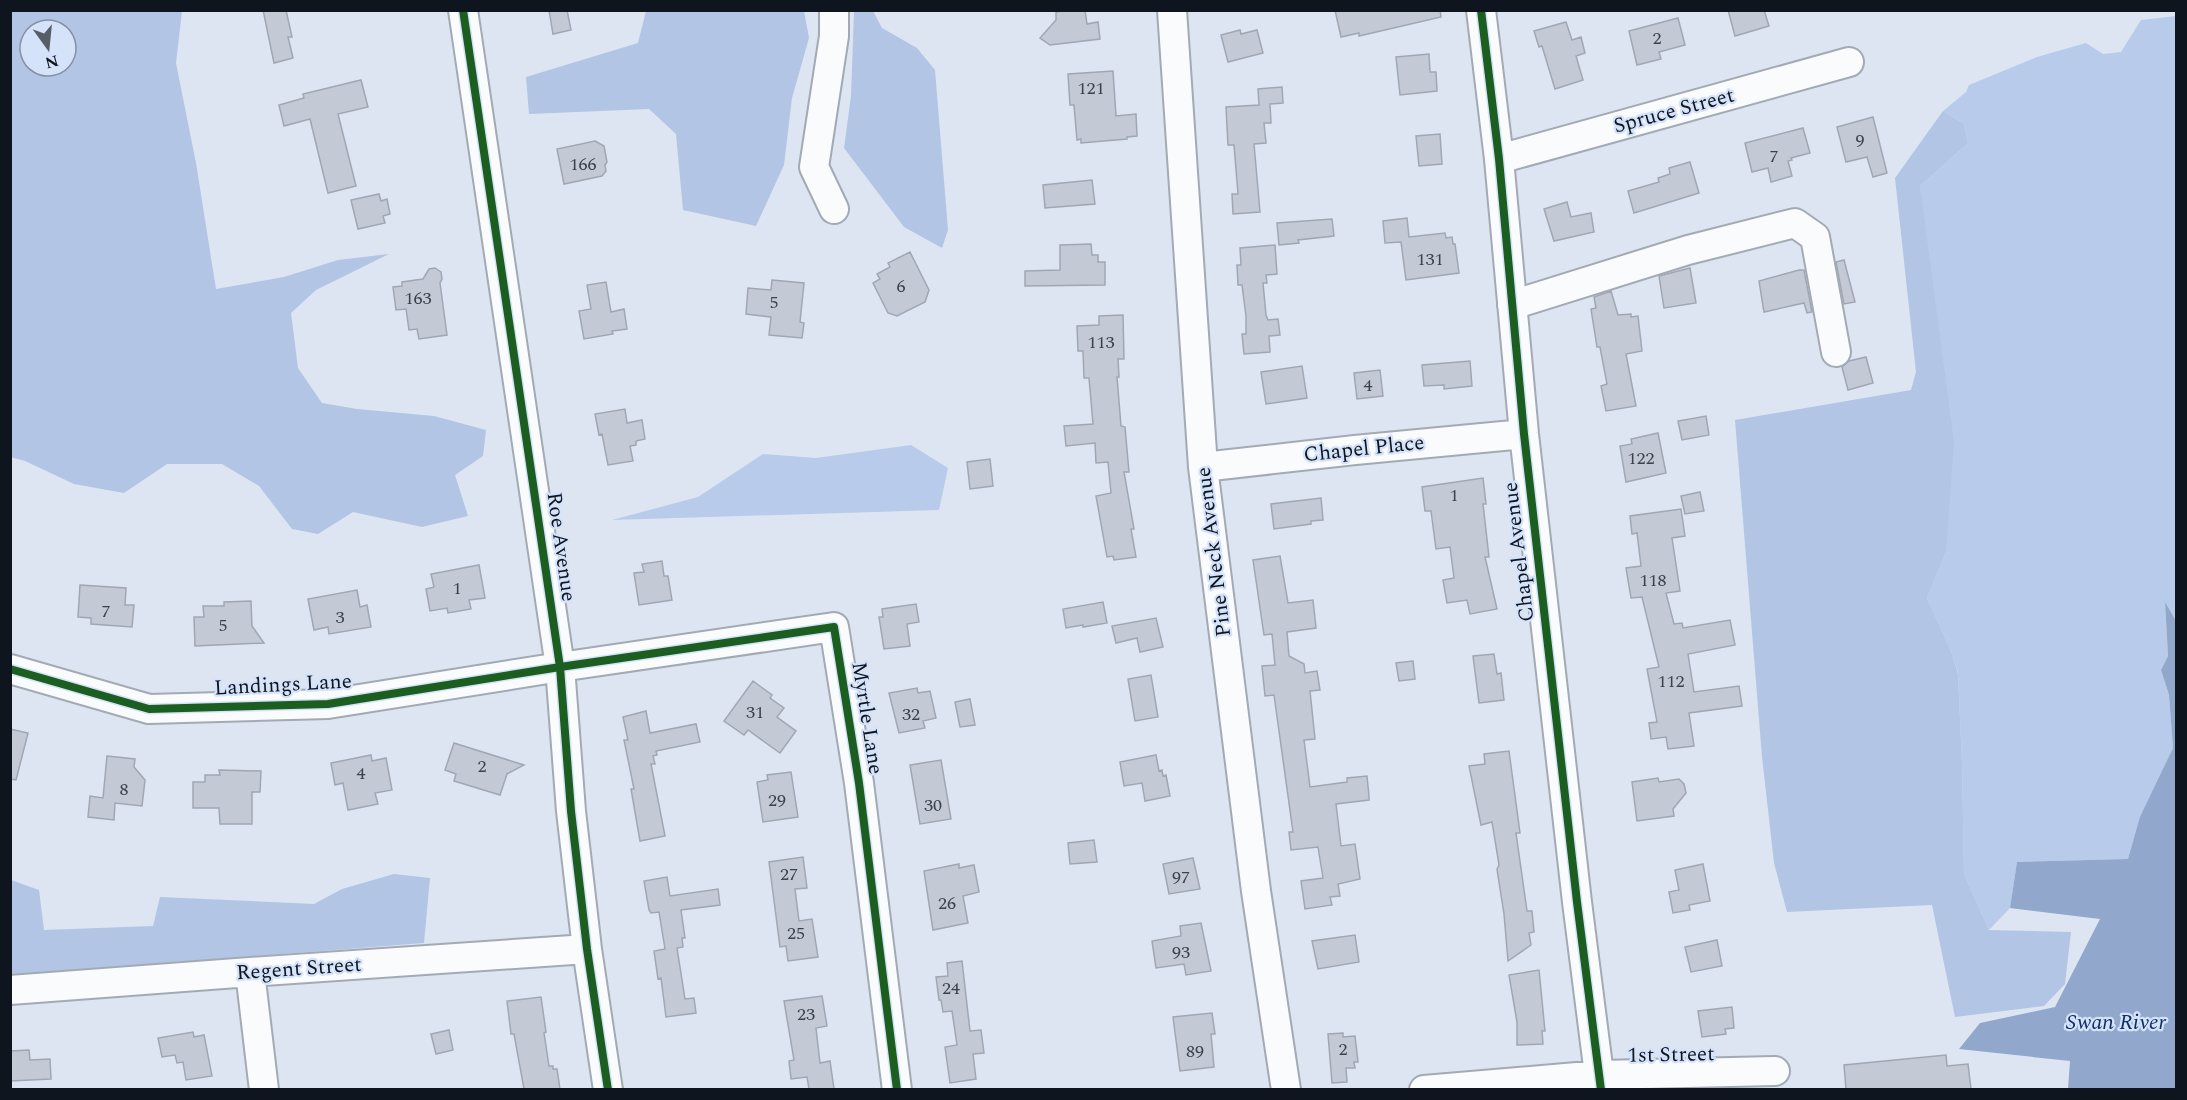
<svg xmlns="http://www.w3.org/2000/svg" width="2187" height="1100" viewBox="0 0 2187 1100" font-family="Spectral,serif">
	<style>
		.green { fill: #b8cbea }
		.forest { fill: #b2c5e5; fill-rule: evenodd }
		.water { fill: #91a7cb }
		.building { fill: #c3cad5; stroke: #a1a7b2; stroke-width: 1.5 }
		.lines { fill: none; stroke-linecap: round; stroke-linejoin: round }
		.minor-casing { stroke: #a3aab4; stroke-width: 32 }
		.minor { stroke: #fafbfd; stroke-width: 28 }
		.cycleway-casing { stroke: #d5e3fa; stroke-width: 11 }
		.cycleway { stroke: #1b5e20; stroke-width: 8 }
		.labels { text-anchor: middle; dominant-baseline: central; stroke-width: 4.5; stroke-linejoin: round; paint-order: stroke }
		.number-label { font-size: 18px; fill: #3c424c }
		.street-label { font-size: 21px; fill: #0f151e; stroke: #d5e3fa }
		.water-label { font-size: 22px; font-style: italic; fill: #0d2e66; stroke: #d5e3fa }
	</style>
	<rect width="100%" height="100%" fill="#dde5f2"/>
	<path class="green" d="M2176,16V621L2165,603L2168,656L2161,670L2169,695L2173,748L2141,817L2128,859L2017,862L2010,908L1989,930L1964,874L1962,763L1958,673L1951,651L1927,598L1946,552L1920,186L1968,143L1964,124L1943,111L1966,92L1969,85L2037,57L2086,43L2103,54L2121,52L2141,20Z
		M911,445L948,468L939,510L612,520L698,497L763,454L816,458Z"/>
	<path class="forest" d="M11,10L182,11L176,63L196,163L216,289L284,277L338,260L389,254L316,290L291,313L298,368L322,403L357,409L434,416L486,430L483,456L455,475L468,516L422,527L353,512L318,534L292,529L259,486L222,464H167L124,493L74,484L25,461L11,457ZM30,30H66V66H30Z
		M646,11H804L809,38L792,98L784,165L756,226L683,210L676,134L649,109L529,114L526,77L638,43Z
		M854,11H873L882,28L917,48L935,70L948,230L942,248L904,227L844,148L851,96Z
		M1943,111L1964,124L1968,143L1920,186L1954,442L1946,552L1927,598L1951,651L1958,674L1962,763L1964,874L1989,930L2071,932L2065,984L2044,1006L1955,1017L1932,905L1787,912L1774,863L1762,757L1735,420L1911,390L1916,372L1895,178Z
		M394,874L430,878L424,943L11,975V880L39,890L44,930L153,926L160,897L314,904L342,889Z"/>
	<path class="water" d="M2165,602L2176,621V1089H2068L2070,1061L1959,1049L1980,1023L2055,1007L2100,919L2010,908L2017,862L2128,859L2140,817L2173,748L2169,695L2161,670L2168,656Z"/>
	<path class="building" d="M263,10H286L292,37H288L293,58L274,63Z
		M549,10H567L571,30L553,34Z
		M1069,10H1085L1087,24L1098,22L1100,39L1050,45L1040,38L1056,20V12Z
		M1335,10H1440L1441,17L1359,36V33L1341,37Z
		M1728,10H1764L1769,26L1735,36Z
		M1678,18L1685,45L1659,52L1661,59L1637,65L1629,31Z
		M1566,22L1572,40L1581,37L1585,53L1576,56L1583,80L1555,89L1542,46L1539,47L1534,31Z
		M1240,30L1241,34L1257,30L1263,53L1228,62L1221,35Z
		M1429,54L1430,72H1436L1437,91L1400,95L1396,57Z
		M1113,71L1116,116L1136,114L1137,136L1127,137V139L1081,143V139L1077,140L1074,105H1070L1068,74Z
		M361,80L368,107L338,114L356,186L328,193L310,119L284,126L279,105L304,98L303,94Z
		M1282,87L1283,103L1270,104L1271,123H1264L1266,143L1254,144L1260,212L1233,214L1232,194H1238L1234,145H1228L1226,107L1259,105L1258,89Z
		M1873,117L1887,173L1873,177L1867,157L1846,162L1837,127Z
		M1803,128L1810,153L1791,158L1792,160L1788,161L1792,176L1771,182L1768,168L1752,172L1745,143Z
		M1440,134L1442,164L1419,166L1416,136Z
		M595,141L604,146L607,162L605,165L606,171L602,176L564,184L557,149Z
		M1690,162L1699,193L1634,213L1628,191L1659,182L1658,178L1670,174L1669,168Z
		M1092,180L1095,204L1045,208L1043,185Z
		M379,194L381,201L387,199L390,214L383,216L385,223L358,229L351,200Z
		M1567,202L1571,217L1591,213L1594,232L1554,241L1544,209Z
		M1407,218L1409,237L1445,233L1446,238L1452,237L1453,244H1455L1459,273L1406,280L1401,242L1385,243L1383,221Z
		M1332,219L1334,236L1298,240L1299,243L1279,245L1277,223Z
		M1091,244L1092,255H1098V262H1105V285L1025,286V271L1060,270V245Z
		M1275,245L1277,274L1266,275L1267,283H1263L1266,315L1268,320L1278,319L1280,335L1269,336L1270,352L1244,354L1242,334H1246V316L1242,285H1238L1237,265H1241L1240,248Z
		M910,252L929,290L925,302L897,316L888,313L873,283L880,279L877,274L890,267L888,263Z
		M1844,260L1855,302L1844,304L1836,262Z
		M435,268L441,272L442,279L440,283L447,335L419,339L417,329L409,330L406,309L396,310L393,287L402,286V282L423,279L429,269Z
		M1690,268L1696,303L1664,308L1659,276Z
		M1799,270H1804L1812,312L1807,313L1804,303L1764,312L1759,281Z
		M772,280L804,283L800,322L804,323L802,338L769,335L771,317L746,314L748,288L771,290Z
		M606,282L611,312L624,309L627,329L612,331L613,334L584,339L579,311L591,309L587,285Z
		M1611,291L1618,315L1631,314V317L1638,316L1642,351L1626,354L1636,406L1606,411L1601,386L1607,384L1600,347H1597L1591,309L1596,308L1594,297Z
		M1123,315L1124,359H1118L1119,377H1117L1121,426L1125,427L1129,472H1124L1134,529H1131L1136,557L1114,560L1113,556L1107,557L1096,496L1111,493L1108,462L1096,463L1095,443L1066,446L1064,426L1093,424L1089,378H1084L1083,351H1078L1077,326L1099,325V316Z
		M1866,357L1873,383L1848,390L1842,367L1849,361Z
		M1470,361L1472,386L1444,389V385L1424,386L1422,365Z
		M1302,366L1307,398L1266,404L1261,372Z
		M1380,370L1383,396L1357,399L1354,373Z
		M625,409L627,423L642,420L645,439L636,441V445L630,446L633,461L608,465L602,434L599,435L595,414Z
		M1706,416L1709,435L1682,440L1678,421Z
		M1658,433L1666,473L1626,482L1620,446L1632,444L1631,439Z
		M990,459L993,486L970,489L967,462Z
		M1483,478L1486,504H1483L1489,557H1485L1497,609L1470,614L1467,600L1447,603L1443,580L1454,578L1450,547L1436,549L1431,511H1425L1422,487Z
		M1700,492L1704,511L1685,514L1681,496Z
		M1321,498L1323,520L1311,521V524L1274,529L1271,504Z
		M1681,509L1685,536L1672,538L1680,591L1666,593L1674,624L1682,623L1683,628L1730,620L1735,645L1688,654L1694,692L1739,686L1742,706L1689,713L1694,746L1668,749L1666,737L1651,739L1649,723L1657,722L1647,669L1659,667L1642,597L1631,598L1626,568L1641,566L1637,533L1632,534L1630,516Z
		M1280,556L1288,603L1313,600L1316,628L1287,632L1289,656L1304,664L1305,673L1317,671L1320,690L1310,691L1315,739L1304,740L1310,787L1347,782V778L1367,776L1369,796V800L1336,804L1341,846L1355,844L1360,879L1338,884L1340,896L1330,897L1332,905L1305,909L1301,881L1323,878L1318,847L1291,850L1289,832H1293L1274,695L1265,696L1262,666L1275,665L1272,634L1264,635L1253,560Z
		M662,561L664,576H668L672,600L639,605L634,573L644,572L642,564Z
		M479,565L485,598L469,600L471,609L448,613L447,608L430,611L426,589L434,587L431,574Z
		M80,585L126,588L125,605H134L132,627L91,624V618L78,617Z
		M357,590L360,607L367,605L371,627L329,634L328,627L314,630L308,599Z
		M251,601L252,626L264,643L195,646L194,617H204L203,606H224V602Z
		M1103,602L1107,623L1083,627V625L1066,628L1063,609Z
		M916,604L919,622L907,624L910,646L884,649L879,617H883L882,609Z
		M1156,618L1163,647L1140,652L1137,638L1116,643L1112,626Z
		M1494,654L1497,674L1501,673L1504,700L1479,703L1473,656Z
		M1413,661L1415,679L1399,681L1396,663Z
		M1151,675L1158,717L1135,721L1128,679Z
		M753,681L772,695L770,698L784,708L777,717L796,731L780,753L748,730L744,735L724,721Z
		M917,688L918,693L930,691L936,718L923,721L925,728L899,733L889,693Z
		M970,699L975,725L960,727L955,702Z
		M646,711L650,733L696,724L700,742L656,751L657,755L653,756L655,764H651L665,836L640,841L631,789H634L624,740H628L623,717Z
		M10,729L28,733L16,780L10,779Z
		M454,743L524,765L507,774L500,795L454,781L456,774L445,770Z
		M1509,751L1520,833H1516L1527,911H1532L1534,932L1529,933L1531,945L1508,961L1504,914L1497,869L1499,865L1492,822L1481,825L1469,766L1485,764L1484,754Z
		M371,755L372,761L386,758L392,790L375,793L378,804L348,810L343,783L335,785L331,763Z
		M1156,755L1159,771L1162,770L1163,776L1166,775L1170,796L1145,801L1142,783L1124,786L1120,762Z
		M107,756L135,759L134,767L145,780L142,806L115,803L114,820L88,817L90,796L103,798Z
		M941,760L951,819L920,824L910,765Z
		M219,770L261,771L260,792H252V824H220L219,808H193V782H205V775H220Z
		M791,772L798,817L763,822L757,782L768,780L767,775Z
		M1658,778L1659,782L1679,779L1684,784L1686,793L1673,809L1674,816L1637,821L1632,782Z
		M1094,840L1097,862L1070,864L1068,843Z
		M803,857L807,888L795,889L799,921L812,919L818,957L788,961L786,946L780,947L769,862Z
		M1193,858L1200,889L1169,894L1163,864Z
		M959,864V868L974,865L979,892L963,896L968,923L933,930L924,871Z
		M1703,864L1710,901L1689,905L1690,910L1673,913L1669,892L1679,890L1675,870Z
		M667,877L670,896L718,889L720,905L681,910L685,938H682L683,947L677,948L685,999L694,998L696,1013L666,1017L661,978L658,979L654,951L665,949L659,912L651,913L649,910L644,881Z
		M1201,923L1211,971L1186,975L1184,964L1156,968L1152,941L1181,936L1180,926Z
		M1355,935L1359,962L1318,969L1312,941Z
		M1717,940L1722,966L1691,972L1685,947Z
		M962,961L970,1031L981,1030L984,1053L973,1054L976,1079L950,1083L945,1047L957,1045L952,1011L943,1012L941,1000H939L936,977L948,976L947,963Z
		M1539,970L1545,1031H1542L1543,1044L1517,1045V1022L1509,975Z
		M822,996L827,1026L816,1028L820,1063L830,1061L834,1089H809L807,1077L791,1079L789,1061L794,1060L784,1001Z
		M541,997L546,1032L544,1033L549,1066H553V1069H557L560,1089H524L514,1034H511L507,1001Z
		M1732,1007L1734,1028L1725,1029L1726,1034L1702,1037L1698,1011Z
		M1212,1013L1215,1034H1211L1214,1067L1180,1071L1173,1017Z
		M449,1030L453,1050L436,1054L431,1034Z
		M193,1032L194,1037L204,1035L212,1076L186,1080L183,1062L177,1063L175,1055L162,1057L158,1038Z
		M1343,1033V1037L1355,1036L1358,1062H1354L1355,1068H1346L1347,1082L1332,1083L1328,1034Z
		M29,1050L30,1060L50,1059L51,1079L10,1081V1051Z
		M1946,1055L1947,1066L1968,1064L1971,1089H1846L1844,1065Z"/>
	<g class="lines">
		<defs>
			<path id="minor" d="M463,10L560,667L571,811L587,949L608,1090
				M1172,10L1203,467L1256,891L1286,1090
				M1481,10L1499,159L1524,434L1577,902L1601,1090
				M1499,159L1849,62
				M834,209L814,167L834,36V10
				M1512,305L1688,250L1795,223L1815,237L1836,352
				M1203,467L1355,450L1524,434
				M10,669L149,709L328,704L560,667L834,627L859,783L897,1090
				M250,972L264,1090
				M10,990L250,972L587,949
				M1424,1090L1600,1075L1775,1071"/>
		</defs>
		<use href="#minor" class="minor-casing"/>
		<use href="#minor" class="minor"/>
		<defs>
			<path id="cycleway" d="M463,10L560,667L571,811L587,949L608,1090
				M1481,10L1499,159L1524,434L1577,902L1601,1090
				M10,669L149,709L328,704L560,667L834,627L859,783L897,1090"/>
		</defs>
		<use href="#cycleway" class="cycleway-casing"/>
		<use href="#cycleway" class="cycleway"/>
	</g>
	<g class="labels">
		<g class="number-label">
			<text x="1657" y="38">2</text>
			<text x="1091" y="88">121</text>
			<text x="1860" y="140">9</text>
			<text x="1774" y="156">7</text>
			<text x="583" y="164">166</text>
			<text x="1430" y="259">131</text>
			<text x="901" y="286">6</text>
			<text x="418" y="298">163</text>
			<text x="774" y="302">5</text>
			<text x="1101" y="342">113</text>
			<text x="1368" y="385">4</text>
			<text x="1641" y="458">122</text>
			<text x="1454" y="495">1</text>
			<text x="1653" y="580">118</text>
			<text x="457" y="588">1</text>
			<text x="106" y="611">7</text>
			<text x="340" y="617">3</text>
			<text x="223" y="625">5</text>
			<text x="1671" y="681">112</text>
			<text x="755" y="712">31</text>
			<text x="911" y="714">32</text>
			<text x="482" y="766">2</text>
			<text x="361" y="773">4</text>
			<text x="124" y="789">8</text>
			<text x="777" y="800">29</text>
			<text x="933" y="805">30</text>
			<text x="789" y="874">27</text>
			<text x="1181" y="877">97</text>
			<text x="947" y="903">26</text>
			<text x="796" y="933">25</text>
			<text x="1181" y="952">93</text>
			<text x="951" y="988">24</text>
			<text x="806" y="1014">23</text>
			<text x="1343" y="1049">2</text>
			<text x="1195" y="1051">89</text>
		</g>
		<g class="street-label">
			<text transform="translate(1674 111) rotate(-15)">Spruce Street</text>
			<text transform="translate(1364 449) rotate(-6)">Chapel Place</text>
			<text transform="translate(561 547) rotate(82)">Roe Avenue</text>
			<text transform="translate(1214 552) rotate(-97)">Pine Neck Avenue</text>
			<text transform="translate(1519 552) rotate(-97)">Chapel Avenue</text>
			<text transform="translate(283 685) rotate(-3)">Landings Lane</text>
			<text transform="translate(867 718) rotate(81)">Myrtle Lane</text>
			<text transform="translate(299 969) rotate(-4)">Regent Street</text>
			<text transform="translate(1671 1055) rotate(-1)">1st Street</text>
		</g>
		<g class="water-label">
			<text x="2116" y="1022">Swan River</text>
		</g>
	</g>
	<rect width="2187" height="1100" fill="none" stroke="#0f151e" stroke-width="24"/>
	<g transform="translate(48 48) rotate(165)"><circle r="28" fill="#d5e3fa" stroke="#8691a2" stroke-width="1.5"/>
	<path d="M0-4.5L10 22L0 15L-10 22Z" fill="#575e68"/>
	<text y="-9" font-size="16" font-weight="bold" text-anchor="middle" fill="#0f151e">N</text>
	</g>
</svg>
